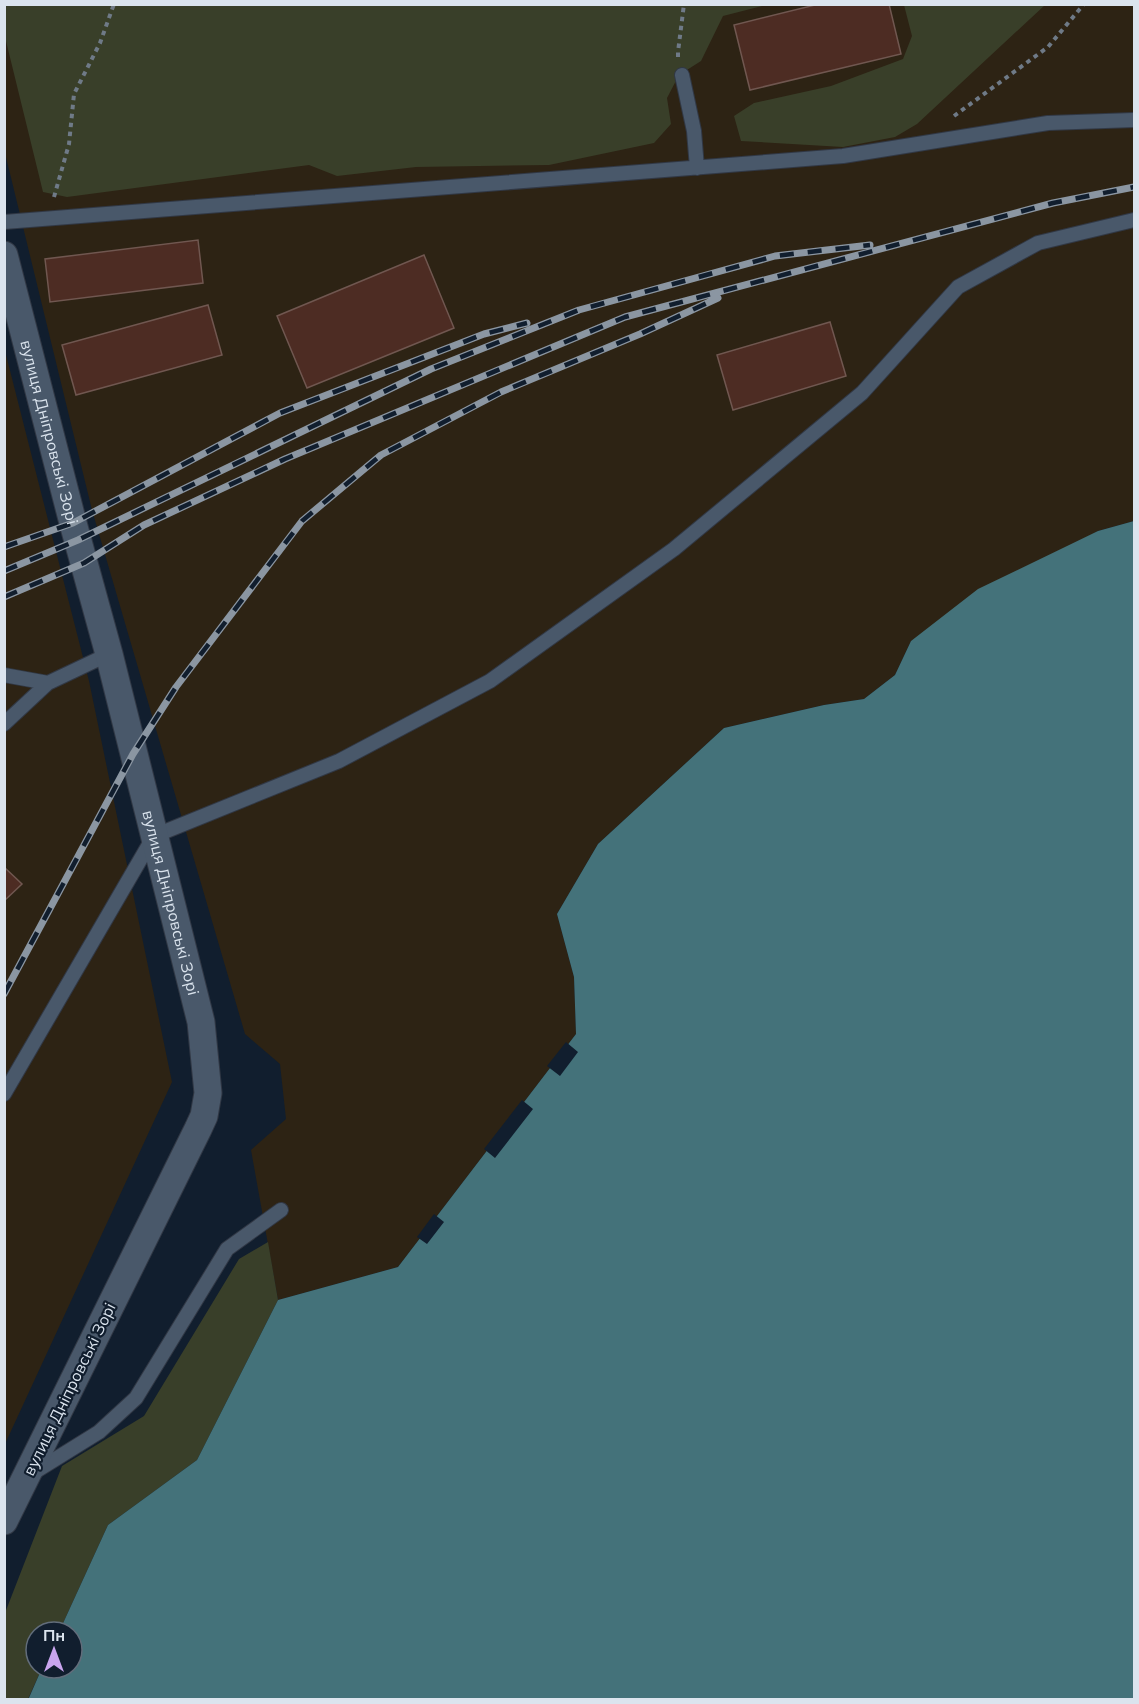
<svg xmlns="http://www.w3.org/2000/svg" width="1139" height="1704" viewBox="0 0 1139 1704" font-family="Mulish,sans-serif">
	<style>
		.industrial { fill: #2d2314 }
		.green { fill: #393f29 }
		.water { fill: #44727a }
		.pier { fill: #111e2e }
		.building { fill: #4d2c23; stroke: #705750; stroke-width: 1.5 }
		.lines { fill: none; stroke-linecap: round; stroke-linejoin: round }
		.service-casing { stroke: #313845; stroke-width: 16 }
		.minor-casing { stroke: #313845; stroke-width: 29 }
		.path { stroke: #6f7a87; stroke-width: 4; stroke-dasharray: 4.5 4.5; stroke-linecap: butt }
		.service { stroke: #49586a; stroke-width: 14 }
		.minor { stroke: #49586a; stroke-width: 27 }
		.rail-casing { stroke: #8b96a2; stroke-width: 7 }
		.rail { stroke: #111e2e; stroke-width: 4.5; stroke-dasharray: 14; stroke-linecap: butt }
		.labels { text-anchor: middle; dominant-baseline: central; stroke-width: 4.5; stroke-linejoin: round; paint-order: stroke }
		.street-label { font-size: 16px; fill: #dbe4ee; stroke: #111e2e }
	</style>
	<rect width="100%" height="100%" fill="#111e2e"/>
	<path class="industrial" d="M4,5H1134V521L1098,531L911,641L895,675L864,699L824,705L724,728L598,844L557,914L574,977L576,1034L398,1267L278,1300L251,1150L286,1119L280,1064L245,1034L92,510L5,153Z
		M4,347L89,681L172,1082L5,1444Z"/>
	<path class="green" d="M4,5H766L723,16L701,61L679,75L667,98L671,124L654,143L549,165L416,167L337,176L309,165L67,197L43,192L5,37Z
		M904,5H1045L917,124L895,137L843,147L741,141L734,116L754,103L831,86L903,59L912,36Z
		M268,1242L278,1300L197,1460L108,1525L59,1632H36V1668H42L28,1699L5,1700V1613L62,1466L144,1416L239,1259Z"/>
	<path class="water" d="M1134,521V1699L28,1700L42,1668H72V1632H59L108,1525L197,1460L278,1300L398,1267L576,1034L574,977L557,914L598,844L724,728L824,705L864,699L895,675L911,641L978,589L1098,531Z"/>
	<path class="pier" d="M566,1042L578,1052L560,1076L547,1066Z
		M522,1100L533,1109L495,1158L484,1149Z
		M434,1214L444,1222L427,1244L417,1237Z"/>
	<path class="building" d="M819,4H889L901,54L750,90L734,25Z
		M198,240L203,283L50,302L45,259Z
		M424,255L454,328L307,388L277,316Z
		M208,305L222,355L76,395L62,345Z
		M830,322L846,376L733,410L717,355Z
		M4,867L22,884L4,901Z"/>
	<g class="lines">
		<defs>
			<path id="service" d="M682,75L694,131L697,168
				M4,222L843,156L1048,123L1134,120
				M4,675L48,683
				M4,724L48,683L109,654
				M4,1094L154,836L339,761L490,681L674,549L862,393L958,287L1038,243L1134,220
				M33,1473L99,1432L136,1398L227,1249L281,1210"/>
			<g id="minor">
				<path id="s1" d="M4,255L73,523L109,654L201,1022L208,1093L204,1116L198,1129L4,1521"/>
			</g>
		</defs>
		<use href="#service" class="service-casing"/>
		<use href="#minor" class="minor-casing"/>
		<path class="path" d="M678,57V52L684,4
			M954,116L1048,47L1084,4
			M54,197L69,144L74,94L100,43L114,4"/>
		<use href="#service" class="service"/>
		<use href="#minor" class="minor"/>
		<defs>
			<path id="rail" d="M4,547L73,523L280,413L484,334L527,323
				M4,571L78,540L431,369L579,310L775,256L870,245
				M4,597L84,563L144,525L285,459L625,317L1053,203L1134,187
				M4,994L133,754L176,687L302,521L381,455L501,392L640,334L718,298"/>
		</defs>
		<use href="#rail" class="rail-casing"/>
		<use href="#rail" class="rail"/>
	</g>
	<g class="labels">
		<g class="street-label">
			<text stroke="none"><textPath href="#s1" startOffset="183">вулиця Дніпровські Зорі</textPath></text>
			<text stroke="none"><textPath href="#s1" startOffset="669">вулиця Дніпровські Зорі</textPath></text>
			<text transform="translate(69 1389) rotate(-64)">вулиця Дніпровські Зорі</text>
		</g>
	</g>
	<rect width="1139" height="1704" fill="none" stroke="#dbe4ee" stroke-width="12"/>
	<g transform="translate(54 1650)"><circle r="28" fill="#111e2e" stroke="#626d7b" stroke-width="1.5"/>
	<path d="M0-4.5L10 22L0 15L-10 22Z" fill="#c9a5ee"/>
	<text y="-9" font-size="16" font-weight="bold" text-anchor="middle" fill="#dbe4ee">Пн</text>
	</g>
</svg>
